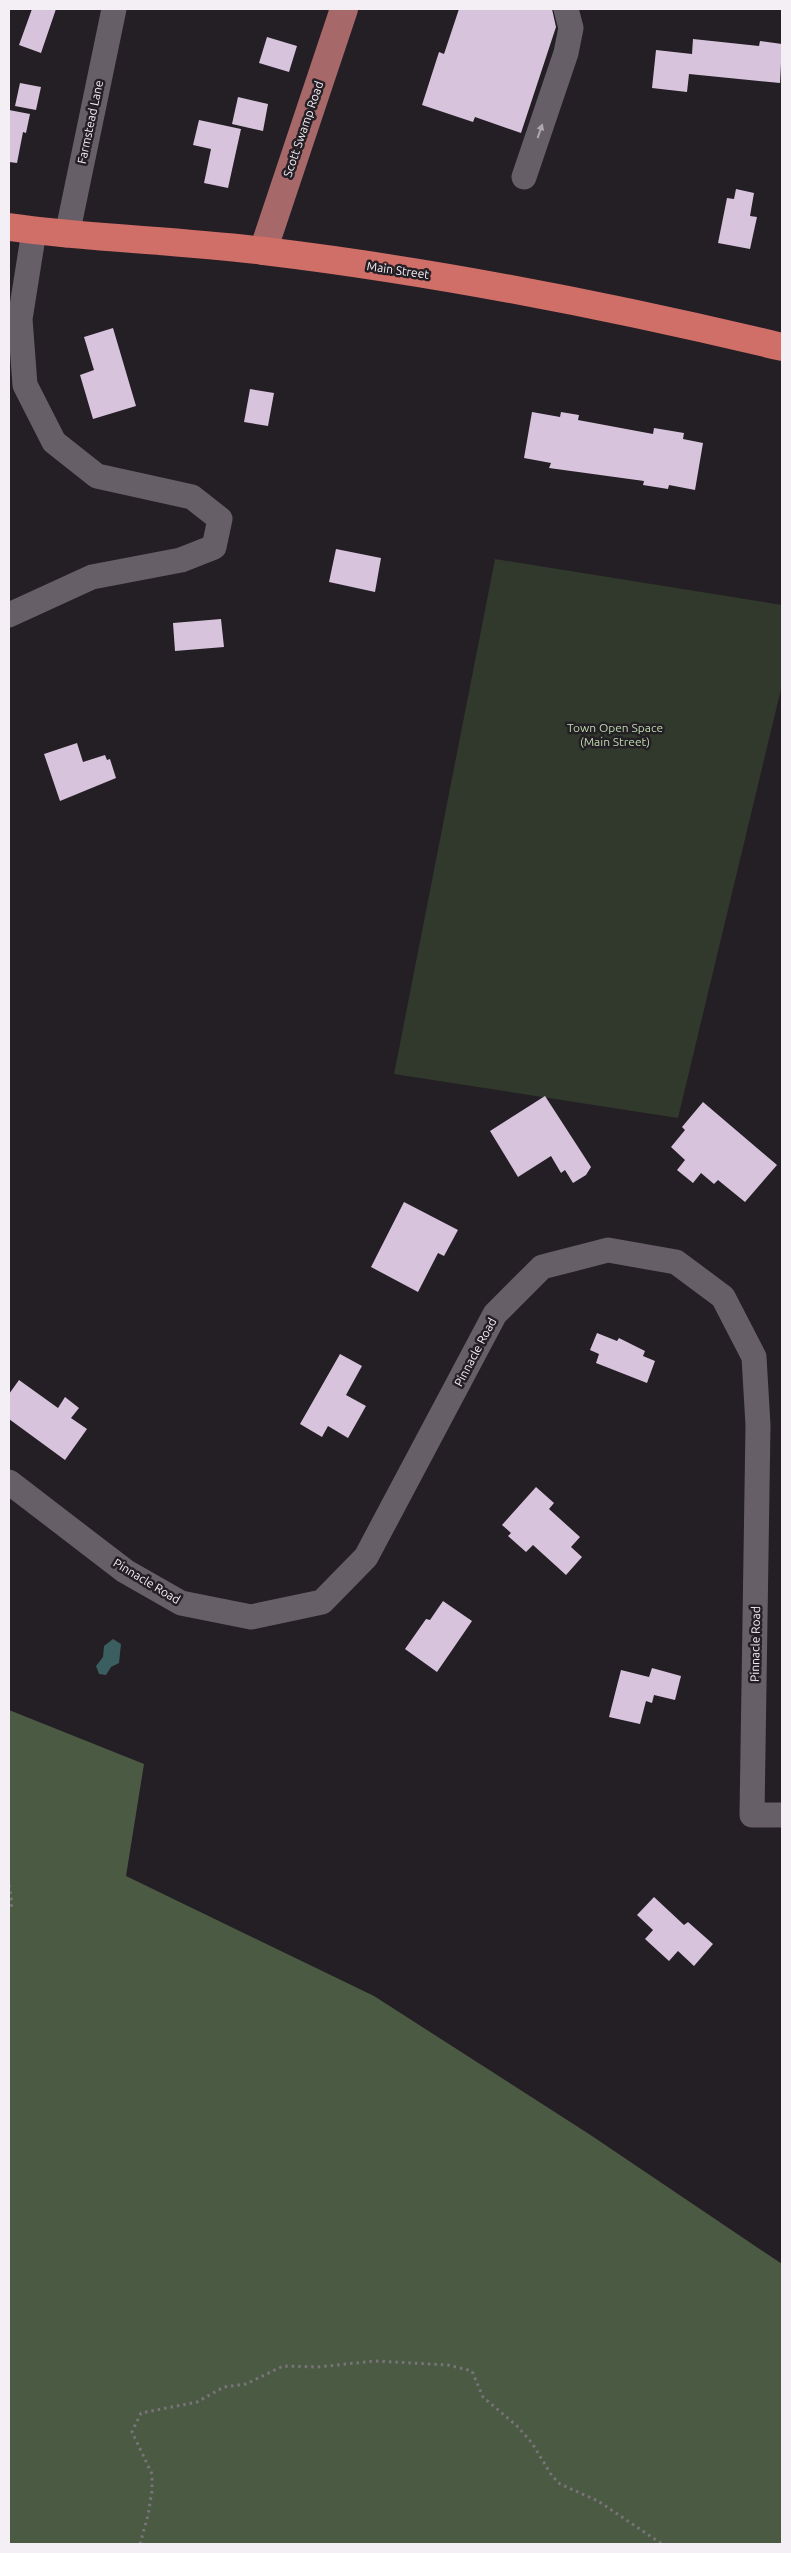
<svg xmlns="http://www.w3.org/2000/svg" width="791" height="2553" viewBox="0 0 791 2553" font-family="Ubuntu,sans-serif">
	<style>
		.green { fill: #30392b }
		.forest { fill: #4b5b43 }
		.water { fill: #3b5f61 }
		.building { fill: #d8c3dd }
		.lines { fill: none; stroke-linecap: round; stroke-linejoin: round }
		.path { stroke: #79737a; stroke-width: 3; stroke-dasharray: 2.5 4; stroke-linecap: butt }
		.minor { stroke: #675f67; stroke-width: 25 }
		.major { stroke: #a66868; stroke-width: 28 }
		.highway { stroke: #d06e68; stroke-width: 28 }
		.oneway { fill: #aea7ae }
		.labels { text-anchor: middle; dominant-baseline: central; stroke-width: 5; stroke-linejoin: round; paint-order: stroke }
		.street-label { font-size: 12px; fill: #f4eff4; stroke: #241e25 }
		.park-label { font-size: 12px; fill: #bcdbac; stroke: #241e25 }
	</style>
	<rect width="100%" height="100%" fill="#241e25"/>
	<path class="green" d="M495,559L782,605V685L678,1118L394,1074Z"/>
	<path class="forest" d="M9,1710L144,1764L126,1876L374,1996L589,2134L782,2264V2544H9Z"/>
	<path class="water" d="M113,1639L121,1644L119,1663L111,1667L106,1675L99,1674L96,1666L103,1657L104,1646Z"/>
	<path class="building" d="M32,9H56L41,53L19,45Z
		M459,9H552L556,27L521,133L475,117L473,122L422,105L439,52L444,54Z
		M267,37L297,46L289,72L259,63Z
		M693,39L759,46L760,41L782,44L780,83L689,74L687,92L652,88L656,50L692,54Z
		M20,83L41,87L36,110L15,106Z
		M238,97L268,104L263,131L232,124Z
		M9,110L30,114L26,133L23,132L17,163L9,162Z
		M199,120L241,129L228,188L204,183L211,149L193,145Z
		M736,189L754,193L750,216L757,217L750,249L718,243L727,198L734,199Z
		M113,328L136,406L93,419L80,375L94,370L84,337Z
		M250,389L274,393L268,426L244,422Z
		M532,412L560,417L561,412L579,415L578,420L653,434L654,428L684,433L683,439L703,443L695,490L669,485L668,489L643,485L644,481L549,468L551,463L524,458Z
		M336,549L381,558L375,592L329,582Z
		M221,619L224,647L175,651L173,623Z
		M77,743L83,762L105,755L107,760L110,759L116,778L60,801L44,754Z
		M545,1096L591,1167L586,1175L573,1183L565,1170L561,1173L551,1156L518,1177L490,1131Z
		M703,1102L777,1165L745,1202L718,1180L714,1184L701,1173L693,1183L677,1170L685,1160L671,1147L685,1130L682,1127Z
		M404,1202L458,1230L444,1256L438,1253L418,1292L371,1267Z
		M597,1333L617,1341L619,1338L645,1351L643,1356L655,1361L647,1383L596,1363L599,1354L590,1350Z
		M340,1354L362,1366L346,1395L366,1406L348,1438L328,1426L322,1437L300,1424Z
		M19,1380L58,1408L65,1397L79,1408L71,1418L87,1429L65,1460L9,1419V1394Z
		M536,1487L554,1503L549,1509L580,1537L571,1547L582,1557L566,1575L533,1545L526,1552L508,1536L511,1533L502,1525Z
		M443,1601L472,1621L437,1672L405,1649L426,1619L430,1620Z
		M652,1668L681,1676L675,1700L654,1695L652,1703L646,1701L640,1724L609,1717L621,1670L649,1677Z
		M654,1897L684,1925L688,1922L713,1944L694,1966L678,1951L669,1961L645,1939L653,1930L637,1915Z"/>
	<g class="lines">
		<path class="path" d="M9,1885L12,1904L9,1911
			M140,2544L148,2515L152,2491V2474L132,2432L141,2413L197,2402L224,2387L246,2384L283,2366L318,2367L375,2361L448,2365L472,2371L483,2397L517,2426L532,2443L552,2476L560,2484L598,2501L662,2544"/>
		<path class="minor" d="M524,177L566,53L571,28L566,9
			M67,235L114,9
			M9,615L92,577L181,560L214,547L220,519L192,497L97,476L54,442L25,385L20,319L34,231
			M9,1482L125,1571L181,1603L251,1617L322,1602L366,1557L495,1314L542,1267L608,1250L676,1262L723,1297L754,1357L758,1425L752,1815H782"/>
		<path class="major" d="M263,251L344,9"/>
		<path class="highway" d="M9,227C93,239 179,240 264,251C439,272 611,306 782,347"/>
	</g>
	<defs><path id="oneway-solid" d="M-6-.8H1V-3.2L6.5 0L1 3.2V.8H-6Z" transform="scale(1.25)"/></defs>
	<use class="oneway" href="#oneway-solid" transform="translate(540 131) rotate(-71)"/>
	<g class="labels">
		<g class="street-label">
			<text transform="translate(90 122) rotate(-78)">Farmstead Lane</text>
			<text transform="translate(303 129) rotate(-71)">Scott Swamp Road</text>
			<text transform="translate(398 270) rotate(8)">Main Street</text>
			<text transform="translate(475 1352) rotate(-62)">Pinnacle Road</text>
			<text transform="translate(147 1581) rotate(31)">Pinnacle Road</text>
			<text transform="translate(755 1644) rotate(-89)">Pinnacle Road</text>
		</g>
		<g class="park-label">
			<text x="615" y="727">Town Open Space<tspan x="615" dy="14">(Main Street)</tspan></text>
		</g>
	</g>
	<rect width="791" height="2553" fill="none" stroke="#f4eff4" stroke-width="20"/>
</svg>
